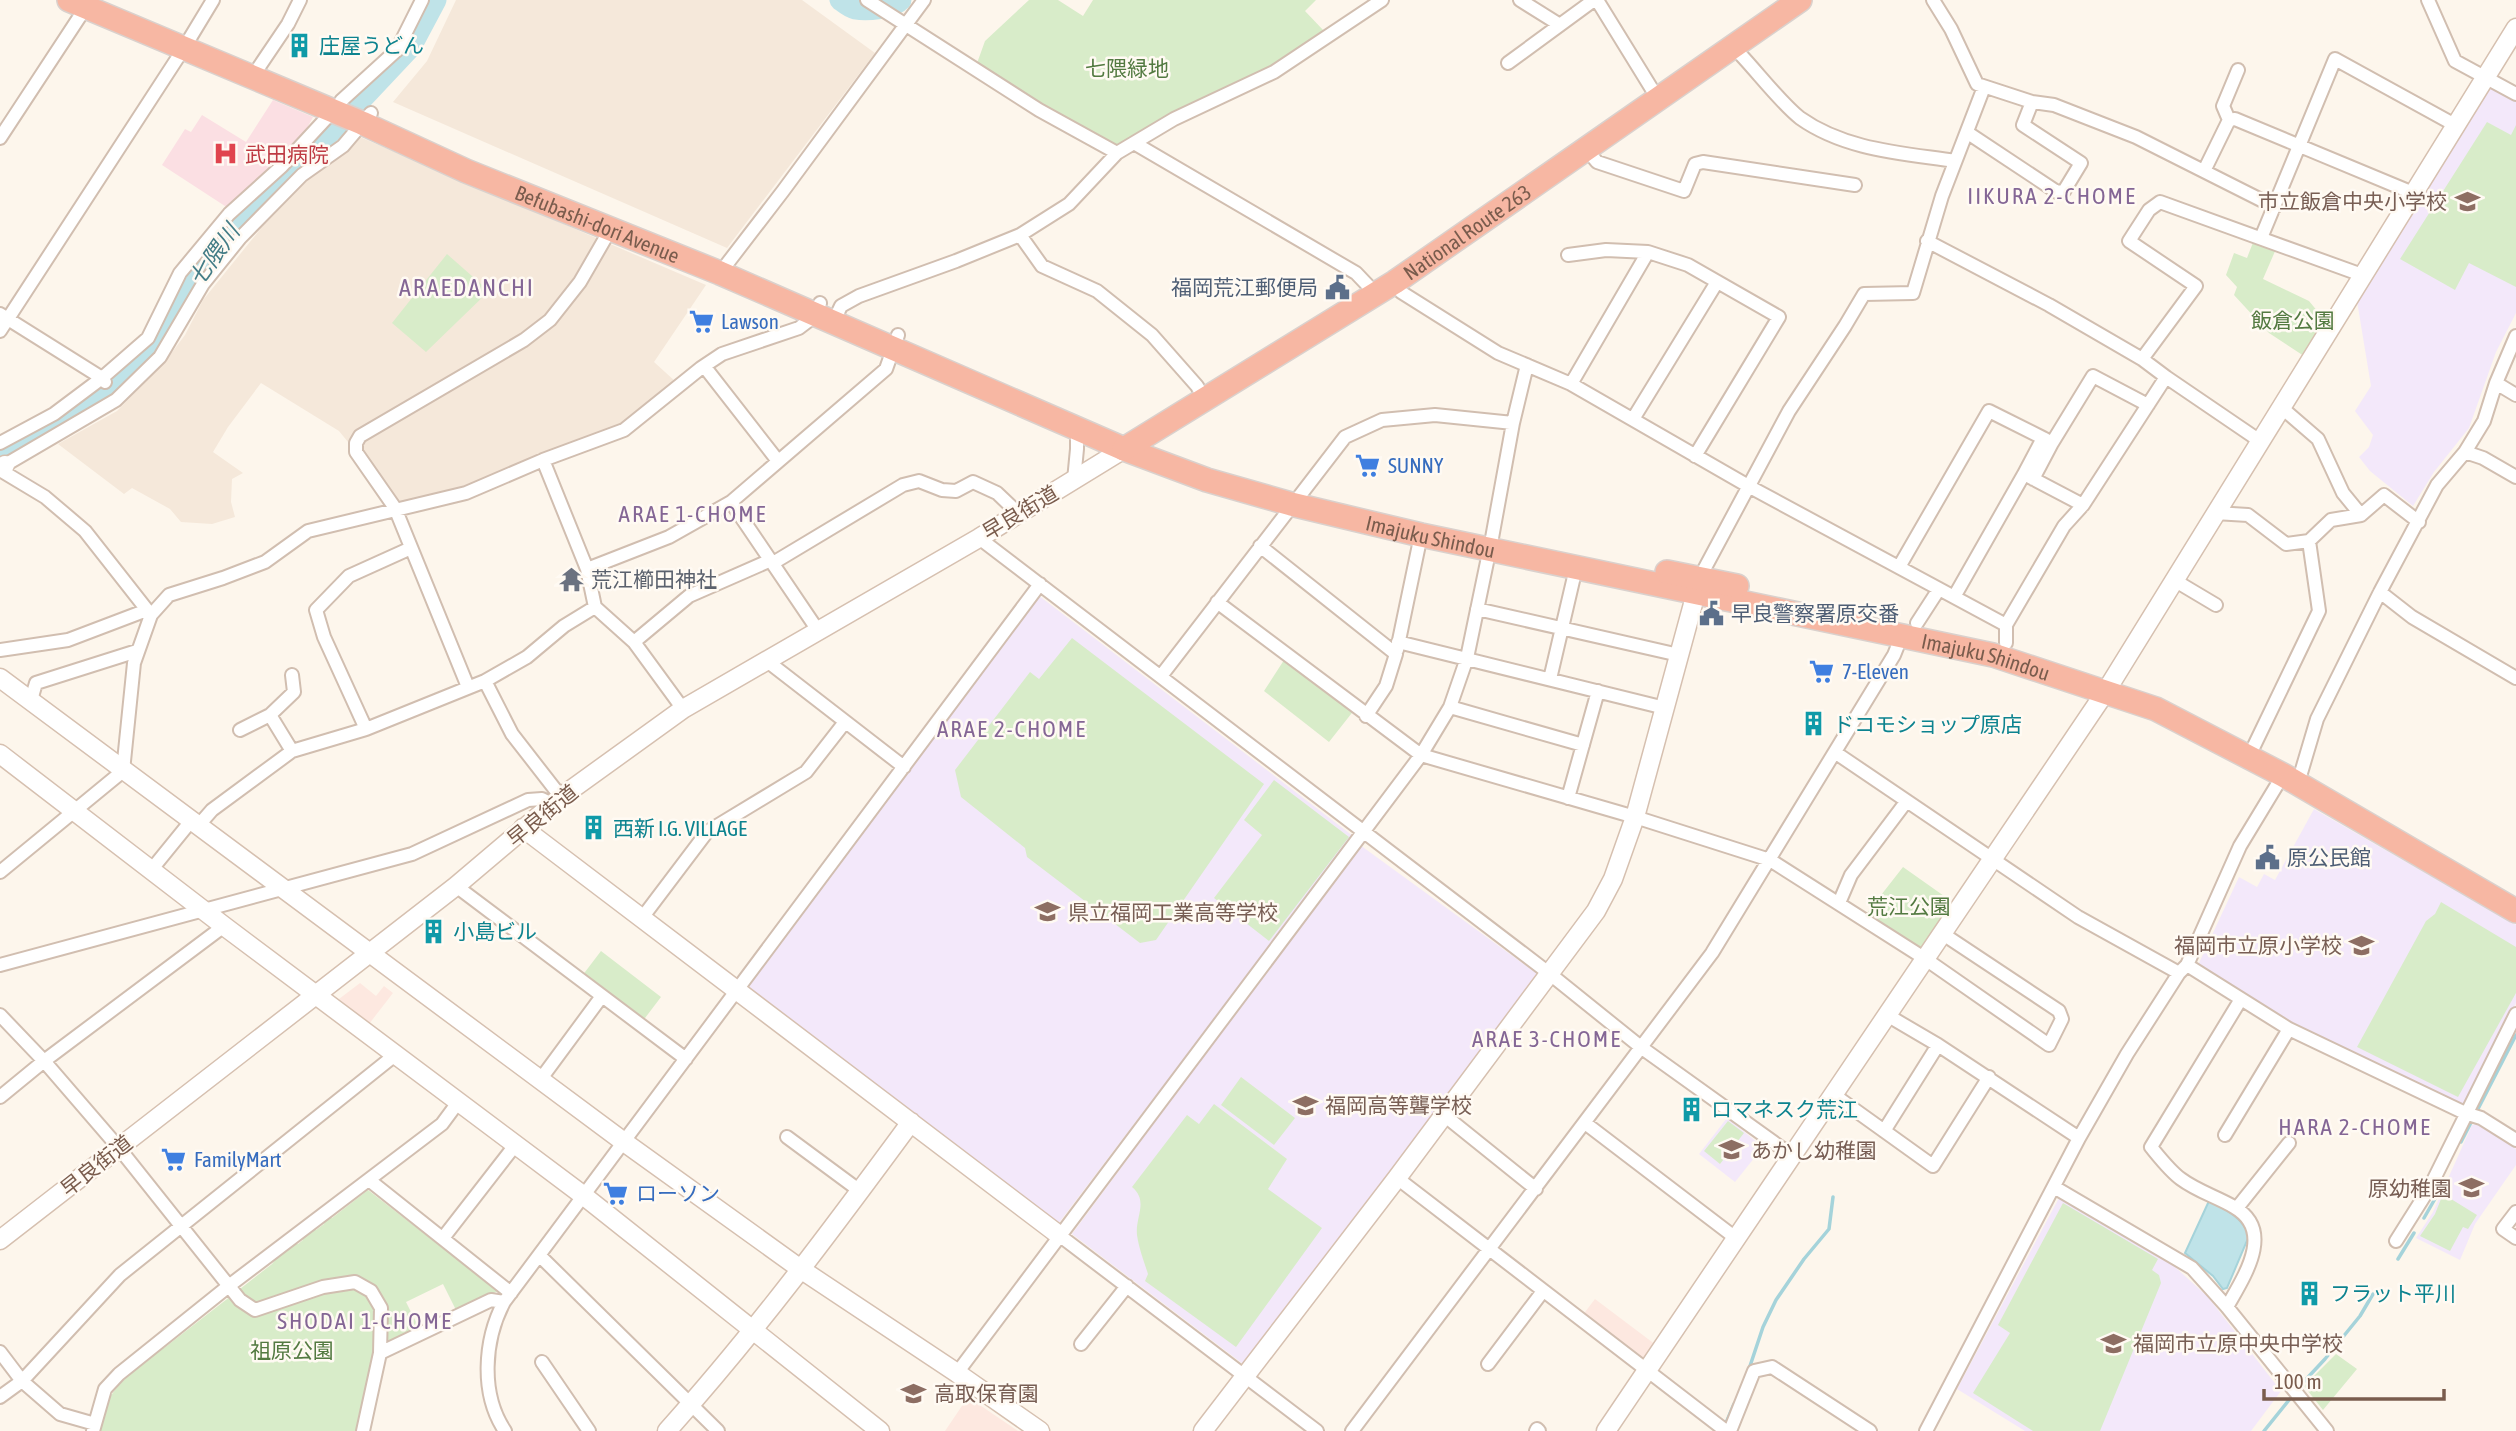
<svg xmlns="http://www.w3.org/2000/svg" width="2516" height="1431" viewBox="0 0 2516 1431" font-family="'Asap Condensed','Noto Sans JP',sans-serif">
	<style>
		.residential { fill: #f5e8da }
		.commercial { fill: #fde8e0 }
		.education { fill: #f3e8fa }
		.medical { fill: #fbdfe3 }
		.green { fill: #d8ecc9 }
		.water { fill: #bfe3e8; stroke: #a5d3da; stroke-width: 2 }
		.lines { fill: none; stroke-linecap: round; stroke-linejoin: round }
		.stream { stroke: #a5d3da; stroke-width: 3.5 }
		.river { stroke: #bfe3e8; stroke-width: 21 }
		.street-casing { stroke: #d1beb0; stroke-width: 16 }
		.secondary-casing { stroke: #d6c0b0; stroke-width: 21 }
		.highway-casing { stroke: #dad1cd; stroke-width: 26 }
		.street { stroke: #fff; stroke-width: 12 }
		.secondary { stroke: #fff; stroke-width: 18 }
		.highway { stroke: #f7b7a3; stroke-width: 23 }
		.labels { text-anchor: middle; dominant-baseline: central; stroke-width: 5; stroke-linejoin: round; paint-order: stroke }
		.culture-label { font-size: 21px; fill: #0d838f; stroke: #fffaf3; text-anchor: start }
		.park-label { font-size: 21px; fill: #537a41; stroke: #fffaf3 }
		.health-label { font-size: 21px; fill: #be3a42; stroke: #fffaf3; text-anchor: start }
		.education-label { font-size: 21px; fill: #785e54; stroke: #fffaf3; text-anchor: start }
		.street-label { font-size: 21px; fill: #7a5c4d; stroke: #fffaf3 }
		.service-label { font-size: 21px; fill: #4e5e75; stroke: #fffaf3; text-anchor: start }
		.shop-label { font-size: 21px; fill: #366cbe; stroke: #fffaf3; text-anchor: start }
		.worship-label { font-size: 21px; fill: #5b616d; stroke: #fffaf3; text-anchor: start }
		.neighbourhood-label { font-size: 23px; letter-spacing: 2px; fill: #846695; stroke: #fffaf3 }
		.water-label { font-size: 23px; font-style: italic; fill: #437c86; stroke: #fffaf3 }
		.quarter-label { font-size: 24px; letter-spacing: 2px; fill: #846695; stroke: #fffaf3 }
	</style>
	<rect width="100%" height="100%" fill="#fdf6ec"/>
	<path class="residential" d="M456,0H802L875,53L727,248L393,102L427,61Z
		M360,137L706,285L654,362L676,382L623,426L464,489L398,503L339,431L261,383L228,427L213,452L243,473L232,479L231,502L235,517L212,524L181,522L170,509L132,488L124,494L58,444L117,411L167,359L185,335L203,300L262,227L311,177L349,149Z"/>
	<path class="commercial" d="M360,983L376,996L384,986L393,993L369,1024L339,999Z
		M1595,1299L1656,1345L1645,1360L1641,1361L1582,1316Z
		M968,1397L1018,1431H945Z"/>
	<path class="education" d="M2489,86L2516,100V313L2496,352L2469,428L2434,472L2413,506L2370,471L2359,457L2369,447L2373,435L2355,411L2371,386L2357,301Z
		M1038,595L1353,836L1058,1224L744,988Z
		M2314,809L2516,925V1003L2466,1104L2461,1105L2284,1022L2198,965L2239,877L2257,887L2264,874L2275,880Z
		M1360,845L1540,976L1243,1364L1072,1234Z
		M1727,1118L1763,1147L1735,1182L1699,1154Z
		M2477,1124L2516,1149V1165L2475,1224L2460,1260L2416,1238L2433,1212L2472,1125Z
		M2059,1198L2174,1266L2208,1297L2281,1391L2251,1431H2025L1957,1389Z"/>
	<path class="medical" d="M273,100L313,117L306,130L228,208L162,165L185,129L191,132L202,115L246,142Z"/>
	<path class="green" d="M1029,0H1058L1083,16L1093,0H1316L1305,11L1324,31L1274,66L1118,149L976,66L985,41Z
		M2487,122L2511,135L2516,125V287L2469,263L2455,290L2400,259Z
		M2254,240L2276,249L2263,279L2309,301L2328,324L2307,358L2269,333L2234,295L2237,287L2226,275L2234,253L2247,258Z
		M447,254L489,291L426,352L392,323Z
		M1072,638L1264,784L1156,940L1140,943L1027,857L1025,848L961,797L955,770L1030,672L1039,679Z
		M1286,657L1355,709L1329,742L1264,691Z
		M1274,780L1349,837L1269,941L1214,898L1262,835L1244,820Z
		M1903,867L1954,903L1923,949L1867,913Z
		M2441,902L2516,947V993L2458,1097L2357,1047L2426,921L2435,914Z
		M601,951L661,997L642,1022L582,976Z
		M1241,1077L1295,1118L1274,1145L1221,1105Z
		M1214,1104L1287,1159L1268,1189L1322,1228L1236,1347L1145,1281L1148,1274C1144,1261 1139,1249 1137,1235C1135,1217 1149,1201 1132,1187L1187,1115L1199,1124Z
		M1728,1121L1744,1133L1720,1164L1704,1151Z
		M368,1190L498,1291L456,1310L443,1284L406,1302L418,1326L386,1343L384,1357L369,1372L357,1431H98C108,1390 118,1384 150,1359L149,1354L158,1347L164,1348L272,1264L279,1255L294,1243L298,1244L303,1240V1235L309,1229L316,1230L324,1224L325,1218H332Z
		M2443,1194L2477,1215L2468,1229L2463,1227L2450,1251L2420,1236L2435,1214Z
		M2063,1203L2158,1259L2152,1270L2159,1275L2161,1283L2100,1431H2033L1973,1393L2010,1333L1998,1325Z
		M2336,1354L2357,1369L2323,1410L2304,1386Z"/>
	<path class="water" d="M2209,1201C2226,1210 2243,1217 2249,1236L2227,1288L2223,1289L2213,1276L2185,1253Z"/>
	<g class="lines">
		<path class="stream" d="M2461,1142L2516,1035
			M2424,1218L2436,1197
			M2398,1259L2414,1233
			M1748,1372L1763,1327L1776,1300L1804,1259L1829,1229L1833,1197
			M2297,1389L2325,1359L2360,1316L2373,1294
			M1726,1423L1734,1404
			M2264,1431L2293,1395"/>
		<path class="river" d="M840,0C844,3 850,8 855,9C867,11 893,9 901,0
			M0,456L99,397L138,362L157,342L185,290L223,235L333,130L411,47L436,0"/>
		<defs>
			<path id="street" d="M867,0L1039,110L1117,153
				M1520,0L1560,25
				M1597,0L1658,99
				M1933,0L1951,29L1977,84L2032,102L2023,125L2081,163L2064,191L2057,192L1968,133
				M2428,0L2455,61L2516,94
				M1735,45L1741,55C1758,73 1781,103 1800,118C1845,150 1902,153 1955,161
				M1508,63L1594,0
				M259,67L288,24L300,0
				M341,101L397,50L422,0
				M2032,102L2054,105L2136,137L2275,207
				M2229,120L2223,106L2238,70
				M0,138L86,7
				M1134,143L1356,273L1376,294
				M1587,150L1597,162L1684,191L1695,164L1703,162L1855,185
				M2204,171L2229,120L2235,119L2413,193
				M1020,235L1042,266L1097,291L1152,335L1197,386L1205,400
				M2261,238L2335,59L2455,125
				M1927,241L2049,305L2142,359
				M1568,255L1606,250L1648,252
				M720,273L783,191L924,0
				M1395,282L1401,292L1498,353L1571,384L1750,487L2006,625V643
				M0,314L102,378L105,382
				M833,323L841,306L859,296L956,261L1020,235L1069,204L1117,153L1174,119L1274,72L1382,0
				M0,331L184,48L213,0
				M704,366L778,461
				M2166,377L2142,359L2196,286L2129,241L2149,210L2160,202L2362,275
				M2496,383L2516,395
				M1571,384L1648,252L1688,265L1779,317L1695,456
				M2281,407L2318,439L2343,493L2361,515
				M1633,419L1717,282
				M0,443L54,414L102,378L148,338L180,273L229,214L282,166L333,111
				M2052,443L2093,376L2148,405
				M2465,452L2483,458L2516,477
				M543,460L587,569L669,537L731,502L886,369L898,335
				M5,465L116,400L160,357L203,284L240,238L302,175L343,146L371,113
				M0,470L45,497L85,531L151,615
				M2033,479L2052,443L2043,438L2024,474L2083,505
				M1074,480L1077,449V428
				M731,502L819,632
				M2215,513L2248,515L2286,544L2309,541L2331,520L2361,515L2384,495L2419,522
				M979,538L1550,974L1642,1048L1794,1157
				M1260,546L1396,654L1386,686L1366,716
				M411,548L349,576L316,610L324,637L366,729L485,681L512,734L561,797
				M773,563L903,485L919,481L942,490L956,491L973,482L997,493L1019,514
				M1899,567L1989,411L2043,438
				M587,569L595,607L634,642L683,709
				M1699,579L1789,411L1845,326L1864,294L1913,293L1942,196L1984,87
				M2174,580L2216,605
				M2380,592L2412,617L2516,678
				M1954,597L2024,474
				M1217,602L1421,755L1635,817L1770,860L1924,958L2049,1045L2062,1019L2059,1011L1943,934
				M1477,609L1679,655
				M1917,623L1939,589
				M2006,625L2064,526L2083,505L2166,377L2260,441
				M634,642L689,596L771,560
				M1398,642L1665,708
				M0,650L68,640L147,610
				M1397,650L1421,535
				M767,661L904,767
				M1161,676L1345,437L1382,420L1435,415L1513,423L1527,365
				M1550,679L1576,568
				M485,681L527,657L564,626L595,607
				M468,687L395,508L356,452V443L360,436L524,340L550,320L580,282L610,230
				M31,700L36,683L137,651
				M1450,707L1583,745
				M270,715L294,692L292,675
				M240,730L270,715L292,751
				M2254,746L2319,611L2309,541
				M1836,753L2078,917L2179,973
				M2301,773L2317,719L2380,592L2437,485L2465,452L2484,421L2496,383L2516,336
				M1568,798L1598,691
				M198,826L212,810L292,751L366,729
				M152,869L191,821
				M0,872L123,771L134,663L151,615L169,595L223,578L265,562L308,531L466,493L543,460L624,430L701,368L722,354L799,328L816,315L820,303
				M456,886L686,1059
				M1839,903L1851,875L1906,802
				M642,918L707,832L806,772L845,722
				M0,965L412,854L528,800L542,799L552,804
				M2187,965L2289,1029L2465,1113L2481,1118L2516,1140
				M0,1015L44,1061L119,1148L240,1300L255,1310L323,1287L355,1282L371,1291L381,1308L380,1353
				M1887,1015L1938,1045L2079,1138
				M540,1080L602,996
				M1834,1095L1933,1166L1989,1077
				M0,1097L44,1061L224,926
				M1444,1115L1536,1189
				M1585,1123L1737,1239
				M1884,1131L1938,1045
				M2225,1135L2289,1029
				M787,1137L860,1191
				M1397,1178L1726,1431
				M369,1180L511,1293
				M2054,1187L2192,1268L2227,1307L2327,1431
				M2237,1208L2289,1143
				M2516,1212L2503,1229L2516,1238
				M1059,1235L1317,1431
				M443,1238L516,1144
				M2396,1241L2430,1187L2516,1014
				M539,1255L718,1431
				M2227,1307C2243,1278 2276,1231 2234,1207C2217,1197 2197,1191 2181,1179C2170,1171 2160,1158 2151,1147L2241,999
				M1081,1344L1127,1286
				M0,1352L22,1381L60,1414L95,1424
				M542,1362L589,1431
				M1488,1364L1543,1291
				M957,1373L1421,755L1450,707L1467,658L1492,538L1513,423
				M0,1397L22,1381L120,1275L395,1055
				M93,1431L105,1389L119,1374L230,1285L442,1124L459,1101
				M363,1431L380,1353L491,1300L504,1302
				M505,1431C480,1394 484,1340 504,1302L1040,584
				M1352,1431L1712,953L1894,655L1902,635
				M1536,1431L1537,1429L1539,1431
				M1730,1431L1754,1371L1772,1367L1870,1431
				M1926,1431L2079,1138L2127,1054L2179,973L2187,965L2240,846L2283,775"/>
			<path id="secondary" d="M0,468L5,465
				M0,678L624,1142L802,1270L957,1373L1040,1431
				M0,754L224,926L584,1196L880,1431
				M523,828L1059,1235
				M0,1240L456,886L561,797L683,709L979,538L1124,449
				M667,1431C755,1333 833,1228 911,1122
				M1203,1431L1397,1178L1596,911L1613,879L1635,817L1699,582
				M1606,1431L2106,691L2516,28"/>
			<g id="highway">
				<path id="s1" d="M69,0L362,123L466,171L720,273L1124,449L1207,480L1291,504L1421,535L1993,655L2156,709L2283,775L2516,911"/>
				<path id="s2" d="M1124,449L1395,282L1800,0"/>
				<path d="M1667,572L1737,586"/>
			</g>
		</defs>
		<use href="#street" class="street-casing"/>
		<use href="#secondary" class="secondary-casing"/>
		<use href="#highway" class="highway-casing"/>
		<use href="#street" class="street"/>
		<use href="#secondary" class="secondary"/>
		<use href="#highway" class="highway"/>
	</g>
	<defs>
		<symbol id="building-bare" viewBox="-9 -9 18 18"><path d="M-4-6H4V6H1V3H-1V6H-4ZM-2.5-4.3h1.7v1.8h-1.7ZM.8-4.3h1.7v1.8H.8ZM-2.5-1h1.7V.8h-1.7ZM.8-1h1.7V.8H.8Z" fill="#0f9aa8" stroke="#fffaf3" stroke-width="2.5" paint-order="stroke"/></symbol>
		<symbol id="hospital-bare" viewBox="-9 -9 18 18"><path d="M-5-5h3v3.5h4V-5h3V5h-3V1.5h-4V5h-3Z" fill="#e0444e" stroke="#fffaf3" stroke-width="2.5" paint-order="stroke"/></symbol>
		<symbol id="school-bare" viewBox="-9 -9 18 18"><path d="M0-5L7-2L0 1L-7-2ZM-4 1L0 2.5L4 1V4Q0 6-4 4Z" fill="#8d6e63" stroke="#fffaf3" stroke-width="2.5" paint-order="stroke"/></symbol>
		<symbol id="civic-bare" viewBox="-9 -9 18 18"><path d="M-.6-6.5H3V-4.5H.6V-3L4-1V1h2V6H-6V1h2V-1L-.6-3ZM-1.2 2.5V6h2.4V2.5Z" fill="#5c6f8a" stroke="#fffaf3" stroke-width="2.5" paint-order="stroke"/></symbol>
		<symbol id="supermarket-bare" viewBox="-9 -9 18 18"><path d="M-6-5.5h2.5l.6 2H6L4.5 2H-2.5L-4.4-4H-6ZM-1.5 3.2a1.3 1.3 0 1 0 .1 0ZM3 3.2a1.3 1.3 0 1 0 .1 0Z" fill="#3f7fe0" stroke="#fffaf3" stroke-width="2.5" paint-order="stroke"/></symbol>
		<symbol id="temple-bare" viewBox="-9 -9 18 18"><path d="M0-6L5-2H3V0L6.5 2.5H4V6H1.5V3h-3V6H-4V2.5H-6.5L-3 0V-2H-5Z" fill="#6b7280" stroke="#fffaf3" stroke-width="2.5" paint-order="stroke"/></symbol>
	</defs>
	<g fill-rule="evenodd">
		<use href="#building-bare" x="282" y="28" width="35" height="35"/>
		<use href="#hospital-bare" x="208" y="136" width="35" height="35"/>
		<use href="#school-bare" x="2450" y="184" width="35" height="35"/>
		<use href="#civic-bare" x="1320" y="270" width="35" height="35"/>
		<use href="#supermarket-bare" x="684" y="304" width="35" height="35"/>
		<use href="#supermarket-bare" x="1350" y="448" width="35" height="35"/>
		<use href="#temple-bare" x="554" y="562" width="35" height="35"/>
		<use href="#civic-bare" x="1694" y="596" width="35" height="35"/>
		<use href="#supermarket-bare" x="1804" y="654" width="35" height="35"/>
		<use href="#building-bare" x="1796" y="706" width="35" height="35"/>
		<use href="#building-bare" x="576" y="810" width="35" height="35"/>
		<use href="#civic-bare" x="2250" y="840" width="35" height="35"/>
		<use href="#school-bare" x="1030" y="894" width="35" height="35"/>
		<use href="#building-bare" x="416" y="914" width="35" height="35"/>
		<use href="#school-bare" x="2344" y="928" width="35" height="35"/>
		<use href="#school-bare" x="1288" y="1088" width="35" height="35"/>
		<use href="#building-bare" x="1674" y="1092" width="35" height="35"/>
		<use href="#school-bare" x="1714" y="1132" width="35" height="35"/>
		<use href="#supermarket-bare" x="156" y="1142" width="35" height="35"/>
		<use href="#school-bare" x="2454" y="1170" width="35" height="35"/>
		<use href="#supermarket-bare" x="598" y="1176" width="35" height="35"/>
		<use href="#building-bare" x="2292" y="1276" width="35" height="35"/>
		<use href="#school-bare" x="2096" y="1326" width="35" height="35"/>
		<use href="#school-bare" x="896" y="1376" width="35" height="35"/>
	</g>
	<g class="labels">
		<g class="culture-label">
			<text x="319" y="45">庄屋うどん</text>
			<text x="1833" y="724">ドコモショップ原店</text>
			<text x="613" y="828">西新 I.G. VILLAGE</text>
			<text x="453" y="931">小島ビル</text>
			<text x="1711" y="1109">ロマネスク荒江</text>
			<text x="2330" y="1293">フラット平川</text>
		</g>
		<g class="park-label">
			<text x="1127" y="68">七隈緑地</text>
			<text x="2293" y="320">飯倉公園</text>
			<text x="1909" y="906">荒江公園</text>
			<text x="292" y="1350">祖原公園</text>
		</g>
		<g class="health-label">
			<text x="245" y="154">武田病院</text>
		</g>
		<g class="education-label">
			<text x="2447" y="201" text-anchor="end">市立飯倉中央小学校</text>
			<text x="1068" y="912">県立福岡工業高等学校</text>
			<text x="2342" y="945" text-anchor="end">福岡市立原小学校</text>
			<text x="1325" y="1105">福岡高等聾学校</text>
			<text x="1751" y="1150">あかし幼稚園</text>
			<text x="2452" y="1188" text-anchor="end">原幼稚園</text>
			<text x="2133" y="1343">福岡市立原中央中学校</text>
			<text x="934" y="1393">高取保育園</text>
		</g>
		<g class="street-label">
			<text stroke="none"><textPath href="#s1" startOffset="574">Befubashi-dori Avenue</textPath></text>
			<text stroke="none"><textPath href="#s2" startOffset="406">National Route 263</textPath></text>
			<text transform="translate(1020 512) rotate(-31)">早良街道</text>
			<text stroke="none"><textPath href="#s1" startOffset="1466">Imajuku Shindou</textPath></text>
			<text stroke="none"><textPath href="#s1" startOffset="2034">Imajuku Shindou</textPath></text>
			<text transform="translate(542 815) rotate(-39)">早良街道</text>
			<text transform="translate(96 1165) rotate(-38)">早良街道</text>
		</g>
		<g class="service-label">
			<text x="1318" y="287" text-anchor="end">福岡荒江郵便局</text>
			<text x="1731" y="613">早良警察署原交番</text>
			<text x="2287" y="857">原公民館</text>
		</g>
		<g class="shop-label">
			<text x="721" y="321">Lawson</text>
			<text x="1388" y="465">SUNNY</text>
			<text x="1842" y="671">7-Eleven</text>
			<text x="194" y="1159">FamilyMart</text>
			<text x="636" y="1193">ローソン</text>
		</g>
		<g class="worship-label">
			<text x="591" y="579">荒江櫛田神社</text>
		</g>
		<g class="neighbourhood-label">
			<text x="2052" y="196">IIKURA 2-CHOME</text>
			<text x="693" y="514">ARAE 1-CHOME</text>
			<text x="1012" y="729">ARAE 2-CHOME</text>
			<text x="1547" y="1039">ARAE 3-CHOME</text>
			<text x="2355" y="1127">HARA 2-CHOME</text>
			<text x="365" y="1321">SHODAI 1-CHOME</text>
		</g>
		<g class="water-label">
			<text transform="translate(214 255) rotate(-55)">七隈川</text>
		</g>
		<g class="quarter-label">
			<text x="467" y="287">ARAEDANCHI</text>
		</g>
	</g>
	<path d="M2264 1389v10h180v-10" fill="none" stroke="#7a5c4d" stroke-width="3.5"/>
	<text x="2274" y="1389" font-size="21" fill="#7a5c4d" stroke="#fffaf3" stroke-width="5" paint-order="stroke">100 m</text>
</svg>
